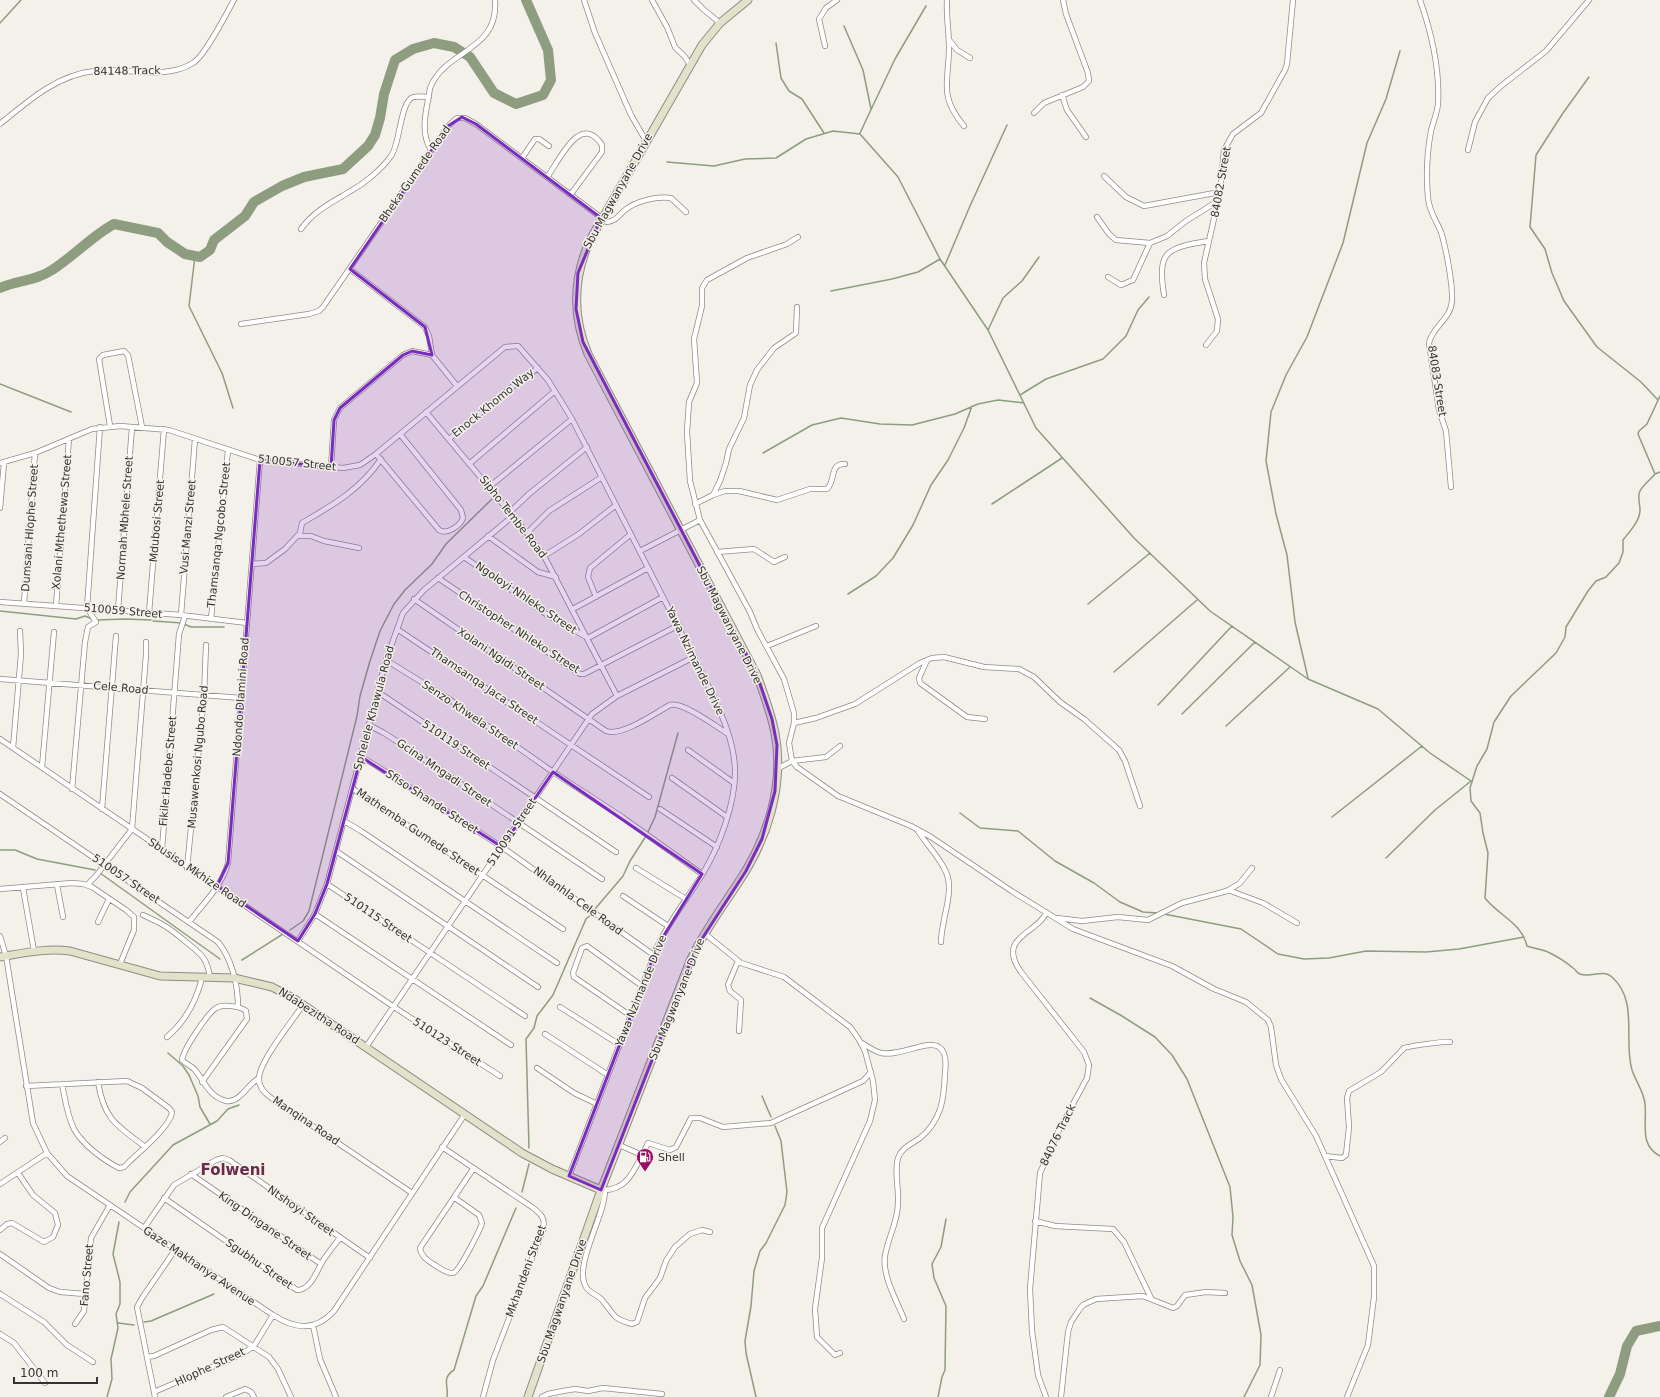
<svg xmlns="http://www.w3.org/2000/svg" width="1660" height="1397" viewBox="0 0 1660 1397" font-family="'DejaVu Sans',sans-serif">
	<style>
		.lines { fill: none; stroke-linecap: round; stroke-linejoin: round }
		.stream { stroke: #8e9d7f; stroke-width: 1.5 }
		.river { stroke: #8e9d7f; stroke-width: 10 }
		.street-casing { stroke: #8f8c86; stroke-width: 6 }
		.secondary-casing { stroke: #8f8c86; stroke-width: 9 }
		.street { stroke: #fff; stroke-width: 4.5 }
		.secondary { stroke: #e2e2ca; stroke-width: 7 }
		.marked { fill: #7b2cbf; fill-opacity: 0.2; stroke: #7b2cbf; stroke-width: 3; stroke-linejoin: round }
		.labels { text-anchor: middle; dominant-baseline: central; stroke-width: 3; stroke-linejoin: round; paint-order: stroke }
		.street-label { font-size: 11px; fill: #343331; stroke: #f4f1ea }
		.poi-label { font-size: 11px; fill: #343331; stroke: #f4f1ea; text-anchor: start }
		.district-label { font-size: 15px; font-weight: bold; fill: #692a4c; stroke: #f4f1ea }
	</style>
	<rect width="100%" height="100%" fill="#f4f1ea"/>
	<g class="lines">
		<path class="stream" d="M0,23L21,0
			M844,26L863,70L871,109
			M776,43L781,78L789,91L802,99L824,133
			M1589,77L1563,113L1536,155L1530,227L1545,249L1552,273L1564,301L1597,347L1641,382L1658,400
			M860,133L895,59L926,6
			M667,162L714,166L745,159L776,158L806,139L833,131L860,134L898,177L940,259L988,330L1036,428L1134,538L1210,611L1308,679L1378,709L1430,753L1471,781L1435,810L1386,858
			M195,256L189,306L222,373L233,408
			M945,265L970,206L1007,125
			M831,291L892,279L918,272L940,259
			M988,330L1003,298L1022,281L1039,257
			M0,384L71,412
			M1020,395L1046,379L1103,359L1126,336L1138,310L1149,297
			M1660,396L1647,424L1639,431L1638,434L1655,474C1651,479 1643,485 1640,491C1637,497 1640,503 1640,510C1640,521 1630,531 1623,540V552L1619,563L1606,577L1596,581L1588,591L1566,627L1565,637L1556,653L1511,696L1494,722L1487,749L1477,766L1470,788L1471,801L1480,813L1483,833L1488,853L1485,898C1499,916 1521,922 1527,946C1535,949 1543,949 1550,953C1558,957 1566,962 1573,968C1576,970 1577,973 1580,974C1591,978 1603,969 1612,977C1639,1001 1623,1040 1632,1070C1636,1082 1644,1092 1645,1104C1647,1124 1639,1145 1660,1156
			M763,453L812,425L841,418L880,424L912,425L955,414L978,404L998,400L1024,403
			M1655,474L1660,472
			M992,504L1062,458
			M848,594L876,576L893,558L913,525L931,485L948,460L964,428L972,406
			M1088,604L1150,553
			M0,611L76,619L85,616L92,619
			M97,620L125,619L151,620
			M153,621L182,623
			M184,624L191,627H224
			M1114,672L1197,600
			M1308,678L1295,622L1287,555L1276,514L1266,461L1271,412L1286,375L1307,337L1343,243L1367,143L1386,99L1400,51
			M1158,705L1232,626
			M1182,714L1255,642
			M1226,726L1290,667
			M960,813L980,828L1018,831L1055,861L1094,883L1120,902L1143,912L1158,913
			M1332,817L1422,746
			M647,834L655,817L678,733
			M0,850H15L37,859L95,870
			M100,873L220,959
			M595,909L623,876L630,861L646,836
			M1164,914L1241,929L1278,954L1304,959L1329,958L1366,951L1426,952L1459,949L1524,937
			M290,930L303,921L309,911L357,716L360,696L370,661L380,631L394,604L405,590L432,564L446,544L493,498
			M242,960L283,934
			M1090,998L1122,1016L1155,1037L1172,1055L1187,1079L1230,1187L1233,1217L1232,1235L1240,1261L1252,1285L1261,1335L1260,1365L1244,1397
			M168,1053L183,1066L189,1075L198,1096L200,1107L210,1124
			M762,1096L771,1117
			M529,1148L526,1039L534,1028L537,1016L553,995L586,919L592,914
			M522,1192L529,1164
			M125,1202L130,1192L173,1145L217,1121L228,1109L239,1105
			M144,1322L151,1321L214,1294
			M118,1323L134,1325
			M107,1397L112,1379L111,1359L118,1328L116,1314L120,1304V1282L113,1254L119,1222
			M447,1397C449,1386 441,1378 454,1370L476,1296L483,1286L516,1208
			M756,1397L746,1353L745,1341L751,1306L754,1271L760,1251L766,1243L785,1205L787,1192L781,1141L775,1126
			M938,1397L942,1377L945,1370L946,1306L934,1278L932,1264L941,1247L946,1219"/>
		<path class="river" d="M0,288C17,280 36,281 52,270C74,256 92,236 114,224L158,233L167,242L185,254L200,257L210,250L214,240L245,216L254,202L282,186L304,177L343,169L368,146L375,135L380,118L384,94L395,60L413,49L434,43L454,47L470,57L494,93L516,104L543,95L551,80L548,50L526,0
			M1609,1397L1620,1374L1627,1346L1636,1331L1660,1326"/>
		<defs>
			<path id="street" d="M584,0L595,33L631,115L646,141
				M652,0L667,27L675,47L685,57L690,65
				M694,0L703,9L720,23
				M947,0C946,16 949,31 949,47C949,82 938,95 964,126
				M1420,0C1432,34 1440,68 1438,104C1437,114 1433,122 1431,131C1427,152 1426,176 1428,198C1429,211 1436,220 1441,232C1446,248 1453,285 1452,301C1451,319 1432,327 1429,343L1439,410L1446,431L1451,487
				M950,41L957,50L970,58
				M825,46L819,19L826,8L837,0
				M1062,95L1067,110L1086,137
				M1034,113L1044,103L1083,87L1089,81L1088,73L1066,14L1063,0
				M0,124C28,101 57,75 94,71C126,67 164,81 193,63C205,56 226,14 234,0
				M431,150C419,131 427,109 430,88C445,49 499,52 495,0
				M1468,150L1475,122L1488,98L1501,86L1546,51L1589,0
				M522,158L535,139H539L549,146
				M1104,176L1126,197L1144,206L1220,192
				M547,177C559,162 580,111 602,145V152L571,194
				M1097,217L1109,234L1116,240L1150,243L1167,236L1186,221L1218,201
				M301,229C314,211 331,203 349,192C364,184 381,170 391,156C400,145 400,102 413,97C418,96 424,97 429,97
				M350,269L425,327L429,336L432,355L457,386
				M1108,277L1121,285L1133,280L1150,243
				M1164,295C1157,250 1167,248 1208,241
				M241,324L309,314L319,311L323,307L448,126L457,118H465L476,124L607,222C616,221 619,215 625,210C636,201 657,196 671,198L686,212
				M1206,345L1217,331L1218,319L1205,279L1204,263L1220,192L1224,150L1233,134L1261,113L1285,70L1287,64L1293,0
				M426,412L527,533L544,556L617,696
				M110,426L99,359L103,355L124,351L128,355L142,427
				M449,439L518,382L538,368
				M376,454L439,530C447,535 460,526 463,518L461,510L400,434
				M0,463L35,453L92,429L120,426L169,430L260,460L343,468L360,465L376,454L505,347L518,346L548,380L572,419L712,693C723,717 734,743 735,769C736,803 719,847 702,875C687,899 670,920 658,945L569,1176
				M469,464L555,391
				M331,467L334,420L340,408L403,355L412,351L432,355
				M489,487L572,419
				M713,495L725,491H739L777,500L810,489H827C836,481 829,463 845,464
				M695,504L713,495L720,481L726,463L729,449L744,418L750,385L757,370L774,348L796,333L797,307
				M0,508L4,463
				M510,512L529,494L587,447
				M700,520L690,481L687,432L689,402L697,383L694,339L702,306V288L707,280L747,258L787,244L798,237
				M527,533L549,511L602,477
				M298,536H311L324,541L359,548
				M488,536L538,572L556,577
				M640,551L700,520L750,612L757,629L784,679L794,713V723L789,743L792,761L797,767L838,796L911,826L931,837L1013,892L1073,929L1172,966L1214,989L1246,1002L1268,1020L1271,1027L1276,1065L1281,1079L1316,1136L1374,1266V1297L1368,1345L1347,1397
				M717,552L754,549L774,562L785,557
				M544,556L579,534L616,505
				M464,557L549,616L588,638L663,597
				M252,564L266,563L285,549L300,533L302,523C333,505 361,489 381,459
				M438,578L580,674H584L679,625
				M596,597L588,577L590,568L631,534
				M414,599L606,731C622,737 655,713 670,705C682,701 717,727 728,734
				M0,602L181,615L247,623
				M24,603L35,453
				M56,606L69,439
				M573,609L648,568
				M118,610L132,427
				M149,613L164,429
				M181,615L195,439
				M211,619L228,450
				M397,629L649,797
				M767,646L816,626
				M386,660L449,699L553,772L622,817L702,874
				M927,660L919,678L920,683L967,717L985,719
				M0,679L241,698
				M378,692L616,852
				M794,723L816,718L855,704L920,663L932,658L944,657L984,667L1019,669L1034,677L1060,702L1084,719L1119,750L1125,761L1140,806
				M369,725L384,733L418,755L602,879
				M0,739L394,1007L500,1076
				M13,748L21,654L20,631
				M688,750L734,783
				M361,757L375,765L502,847L655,956
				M42,767L54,632
				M777,769L792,761L826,757L840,746
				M672,778L727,817
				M72,789L85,642L88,627L96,622L87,608L100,427
				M353,789L563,929
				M0,794L218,942C232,959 238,985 238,1007
				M102,809L116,636
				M660,809L717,847
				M344,821L361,831L557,963
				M918,831C927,845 940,858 946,872C955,892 941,920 941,942
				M162,849L179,634L185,616
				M336,851L538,987
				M187,868L204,696L206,645
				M636,868L686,899
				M327,884L525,1016
				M57,885L63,917
				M87,885L95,877L132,829L146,655V642
				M23,888L34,951
				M0,889L72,883L83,884L92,887L126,910L134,917V930L120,964
				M1228,890L1263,903L1297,923
				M623,896L668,926
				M315,914L511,1045
				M143,915C163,924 168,927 185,941C200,954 207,956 210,978
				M1057,918L1082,921L1118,917L1148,920L1182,903L1227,891L1240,883L1252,868
				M98,922L109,899
				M189,922C203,904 222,886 228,863L260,460
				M704,933L741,963L784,977L850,1027L858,1038L865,1051L873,1081L875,1100L870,1121L822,1228V1258L815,1309L817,1337L835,1355L840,1353
				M0,936L6,956L33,1123L47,1153L67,1176L273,1315C295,1329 315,1332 334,1311L465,1114
				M298,941L315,914L327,884L386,660L403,613L424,590L513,516
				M738,961L728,985L730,991L741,1000L739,1031
				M303,1005C293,1020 258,1063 259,1079C259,1089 267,1095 274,1100L412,1193
				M560,1007L620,1045
				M631,1016L574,977L573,973L582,948L587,946L642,986
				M545,1034L608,1075
				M167,1037C186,1021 196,1002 202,978
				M862,1043C868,1047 874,1051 881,1053C899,1057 928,1039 939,1047C947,1052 946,1065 945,1073C944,1098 942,1120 920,1138C912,1144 902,1147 898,1158C894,1172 899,1188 898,1203C898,1222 888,1237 885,1256C882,1276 897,1301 904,1319
				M366,1047L592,714L617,696L694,657
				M537,1068L574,1093L597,1104
				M98,1082C104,1119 116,1125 144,1146
				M202,1082L247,1019L246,1011C240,1006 223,1004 216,1008C207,1014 183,1050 182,1060C186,1064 192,1066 195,1070C206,1083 208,1096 226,1101C240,1103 248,1084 259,1078
				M26,1086L127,1081L142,1088L169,1108L172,1112C171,1126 139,1152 129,1162L124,1167L119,1168C103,1160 82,1144 74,1129C67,1115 65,1099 62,1084
				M0,1142L5,1138
				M442,1147L532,1207C541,1214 546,1218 543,1230L493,1360L483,1397
				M642,1155L648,1143L670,1150L676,1147L691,1118H700L723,1127L771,1123L852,1086L863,1081L871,1072
				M1325,1156L1342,1158L1346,1155L1349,1127L1347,1098L1349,1091L1381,1072L1404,1048C1409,1046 1446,1041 1450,1042
				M191,1174L321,1264
				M0,1184L47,1153
				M603,1190C626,1190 633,1173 642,1155L619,1145
				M605,1190C605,1217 573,1265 586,1287C589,1293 598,1295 602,1300C615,1315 611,1318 632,1324L637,1322L645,1298L660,1278L666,1261L675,1247L690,1234L702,1230L710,1232
				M164,1198L297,1290C312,1290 317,1269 324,1259C329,1252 334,1245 340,1238
				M455,1198L479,1215L482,1223C480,1230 459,1272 453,1273C446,1274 439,1267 433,1264C427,1260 421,1256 420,1248L473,1169
				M1035,1221L1055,1226L1113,1229L1124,1242L1151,1298
				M144,1228L174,1185L216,1160L223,1158L229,1160L370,1258
				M0,1230L7,1224L12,1223L44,1242L53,1237L58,1225L55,1213L33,1195L18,1173
				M0,1254L49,1288L60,1292L85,1294
				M0,1294L44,1322L67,1345L93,1362
				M75,1324L84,1311L91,1238L110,1205
				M313,1325L320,1359L336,1397
				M0,1334L14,1343L45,1383
				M147,1357L154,1356L211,1330L223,1327L269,1357L278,1369L291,1397
				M154,1392L240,1355L254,1346L273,1315
				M155,1397L137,1307L142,1298L175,1250
				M226,1397L245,1389L251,1392L254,1397
				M542,1397L548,1394L563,1391L575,1389L588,1391L603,1388L662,1394
				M1046,1397L1038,1375L1032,1331L1030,1289L1040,1173L1059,1130L1087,1078L1089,1065L1084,1052L1021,972C995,936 1040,933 1046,912
				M1061,1397L1068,1332L1071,1322L1079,1310L1083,1305L1096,1299L1143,1296L1173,1308L1177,1306L1185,1295L1206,1292L1225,1293
				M1271,1397L1280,1370"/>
			<path id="secondary" d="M0,957C24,953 46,948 70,951L160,976L234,978L272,987L293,998L522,1153L552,1169L601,1190
				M528,1397L601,1190L690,961C703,933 721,909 738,883C767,840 785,786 775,733C771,713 764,694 757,675L588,354C572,316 573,278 590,240L702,45L720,23L748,0"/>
		</defs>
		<use href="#street" class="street-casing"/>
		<use href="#secondary" class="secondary-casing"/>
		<use href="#street" class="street"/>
		<use href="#secondary" class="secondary"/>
	</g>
	<path class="marked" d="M462,117L476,124L601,218L578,273L576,309L583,342L757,675L772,719L777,745L775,791L762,839L746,871L696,948L601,1190L569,1176L658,945L702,874L553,772L502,847L361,757L327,884L315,914L298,941L217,886L228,863L260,460L331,467L334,420L340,408L403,355L412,351L432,355L425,327L350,269L448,126Z"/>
	<defs>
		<symbol id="fuel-pin" viewBox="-11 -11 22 30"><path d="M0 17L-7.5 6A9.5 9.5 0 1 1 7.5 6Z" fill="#970f65" stroke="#f4f1ea"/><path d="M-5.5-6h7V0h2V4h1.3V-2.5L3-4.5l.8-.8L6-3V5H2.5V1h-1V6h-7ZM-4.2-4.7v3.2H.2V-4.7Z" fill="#fff"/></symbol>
	</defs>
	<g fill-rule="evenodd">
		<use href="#fuel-pin" x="635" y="1147" width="20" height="27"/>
	</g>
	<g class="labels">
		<g class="street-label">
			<text transform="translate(127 71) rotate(-1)">84148 Track</text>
			<text transform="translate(415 174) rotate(-55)">Bheka Gumede Road</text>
			<text transform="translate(1221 182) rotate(-80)">84082 Street</text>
			<text transform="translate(618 191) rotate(-61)">Sbu Magwanyane Drive</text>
			<text transform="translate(1437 381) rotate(81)">84083 Street</text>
			<text transform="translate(493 403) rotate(-39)">Enock Khomo Way</text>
			<text transform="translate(297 463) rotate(6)">510057 Street</text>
			<text transform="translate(513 517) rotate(52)">Sipho Tembe Road</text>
			<text transform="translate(125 518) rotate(-86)">Normah Mbhele Street</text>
			<text transform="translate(157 521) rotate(-85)">Mdubosi Street</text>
			<text transform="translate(62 522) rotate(-85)">Xolani Mthethewa Street</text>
			<text transform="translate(188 527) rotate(-85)">Vusi Manzi Street</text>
			<text transform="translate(30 528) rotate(-86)">Dumsani Hlophe Street</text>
			<text transform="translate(219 535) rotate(-84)">Thamsanqa Ngcobo Street</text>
			<text transform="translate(526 598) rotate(34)">Ngoloyi Nhleko Street</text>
			<text transform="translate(123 611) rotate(5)">510059 Street</text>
			<text transform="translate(729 625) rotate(63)">Sbu Magwanyane Drive</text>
			<text transform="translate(519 632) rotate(33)">Christopher Nhleko Street</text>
			<text transform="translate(501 659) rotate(34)">Xolani Ngidi Street</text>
			<text transform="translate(695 661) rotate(64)">Yawa Nzimande Drive</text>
			<text transform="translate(484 686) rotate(34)">Thamsanqa Jaca Street</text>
			<text transform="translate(121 688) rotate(5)">Cele Road</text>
			<text transform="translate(241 697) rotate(-86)">Ndondo Dlamini Road</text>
			<text transform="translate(374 708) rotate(-75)">Sphelele Khawula Road</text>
			<text transform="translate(470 715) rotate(34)">Senzo Khwela Street</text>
			<text transform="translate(456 745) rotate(34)">510119 Street</text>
			<text transform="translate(198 757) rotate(-85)">Musawenkosi Ngubo Road</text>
			<text transform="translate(168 771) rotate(-85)">Fikile Hadebe Street</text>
			<text transform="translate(444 773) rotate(34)">Gcina Mngadi Street</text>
			<text transform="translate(432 802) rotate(33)">Sfiso Shande Street</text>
			<text transform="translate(418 832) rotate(34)">Mathemba Gumede Street</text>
			<text transform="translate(512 832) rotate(-56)">510091 Street</text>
			<text transform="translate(197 873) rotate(34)">Sbusiso Mkhize Road</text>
			<text transform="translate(126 879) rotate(34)">510057 Street</text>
			<text transform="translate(578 901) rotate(36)">Nhlanhla Cele Road</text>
			<text transform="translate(378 918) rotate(34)">510115 Street</text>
			<text transform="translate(641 991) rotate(-68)">Yawa Nzimande Drive</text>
			<text transform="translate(677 999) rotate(-68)">Sbu Magwanyane Drive</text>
			<text transform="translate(319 1016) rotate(33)">Ndabezitha Road</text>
			<text transform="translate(447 1042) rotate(33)">510123 Street</text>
			<text transform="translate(306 1121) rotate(34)">Manqina Road</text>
			<text transform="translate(1058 1135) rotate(-64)">84076 Track</text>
			<text transform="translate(301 1211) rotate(35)">Ntshoyi Street</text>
			<text transform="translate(265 1226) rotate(35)">King Dingane Street</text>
			<text transform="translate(259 1264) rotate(35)">Sgubhu Street</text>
			<text transform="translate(199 1266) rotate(34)">Gaze Makhanya Avenue</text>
			<text transform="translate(526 1271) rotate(-70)">Mkhandeni Street</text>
			<text transform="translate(87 1275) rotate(-85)">Fano Street</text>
			<text transform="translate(562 1301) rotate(-71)">Sbu Magwanyane Drive</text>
			<text transform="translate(210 1367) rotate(-25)">Hlophe Street</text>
		</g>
		<g class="poi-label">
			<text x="658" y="1157">Shell</text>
		</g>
		<g class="district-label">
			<text x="233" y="1170">Folweni</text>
		</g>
	</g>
	<path d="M14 1377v6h83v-6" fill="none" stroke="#343331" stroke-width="2"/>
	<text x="20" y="1377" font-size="12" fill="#343331" stroke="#f4f1ea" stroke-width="3" paint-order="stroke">100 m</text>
</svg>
